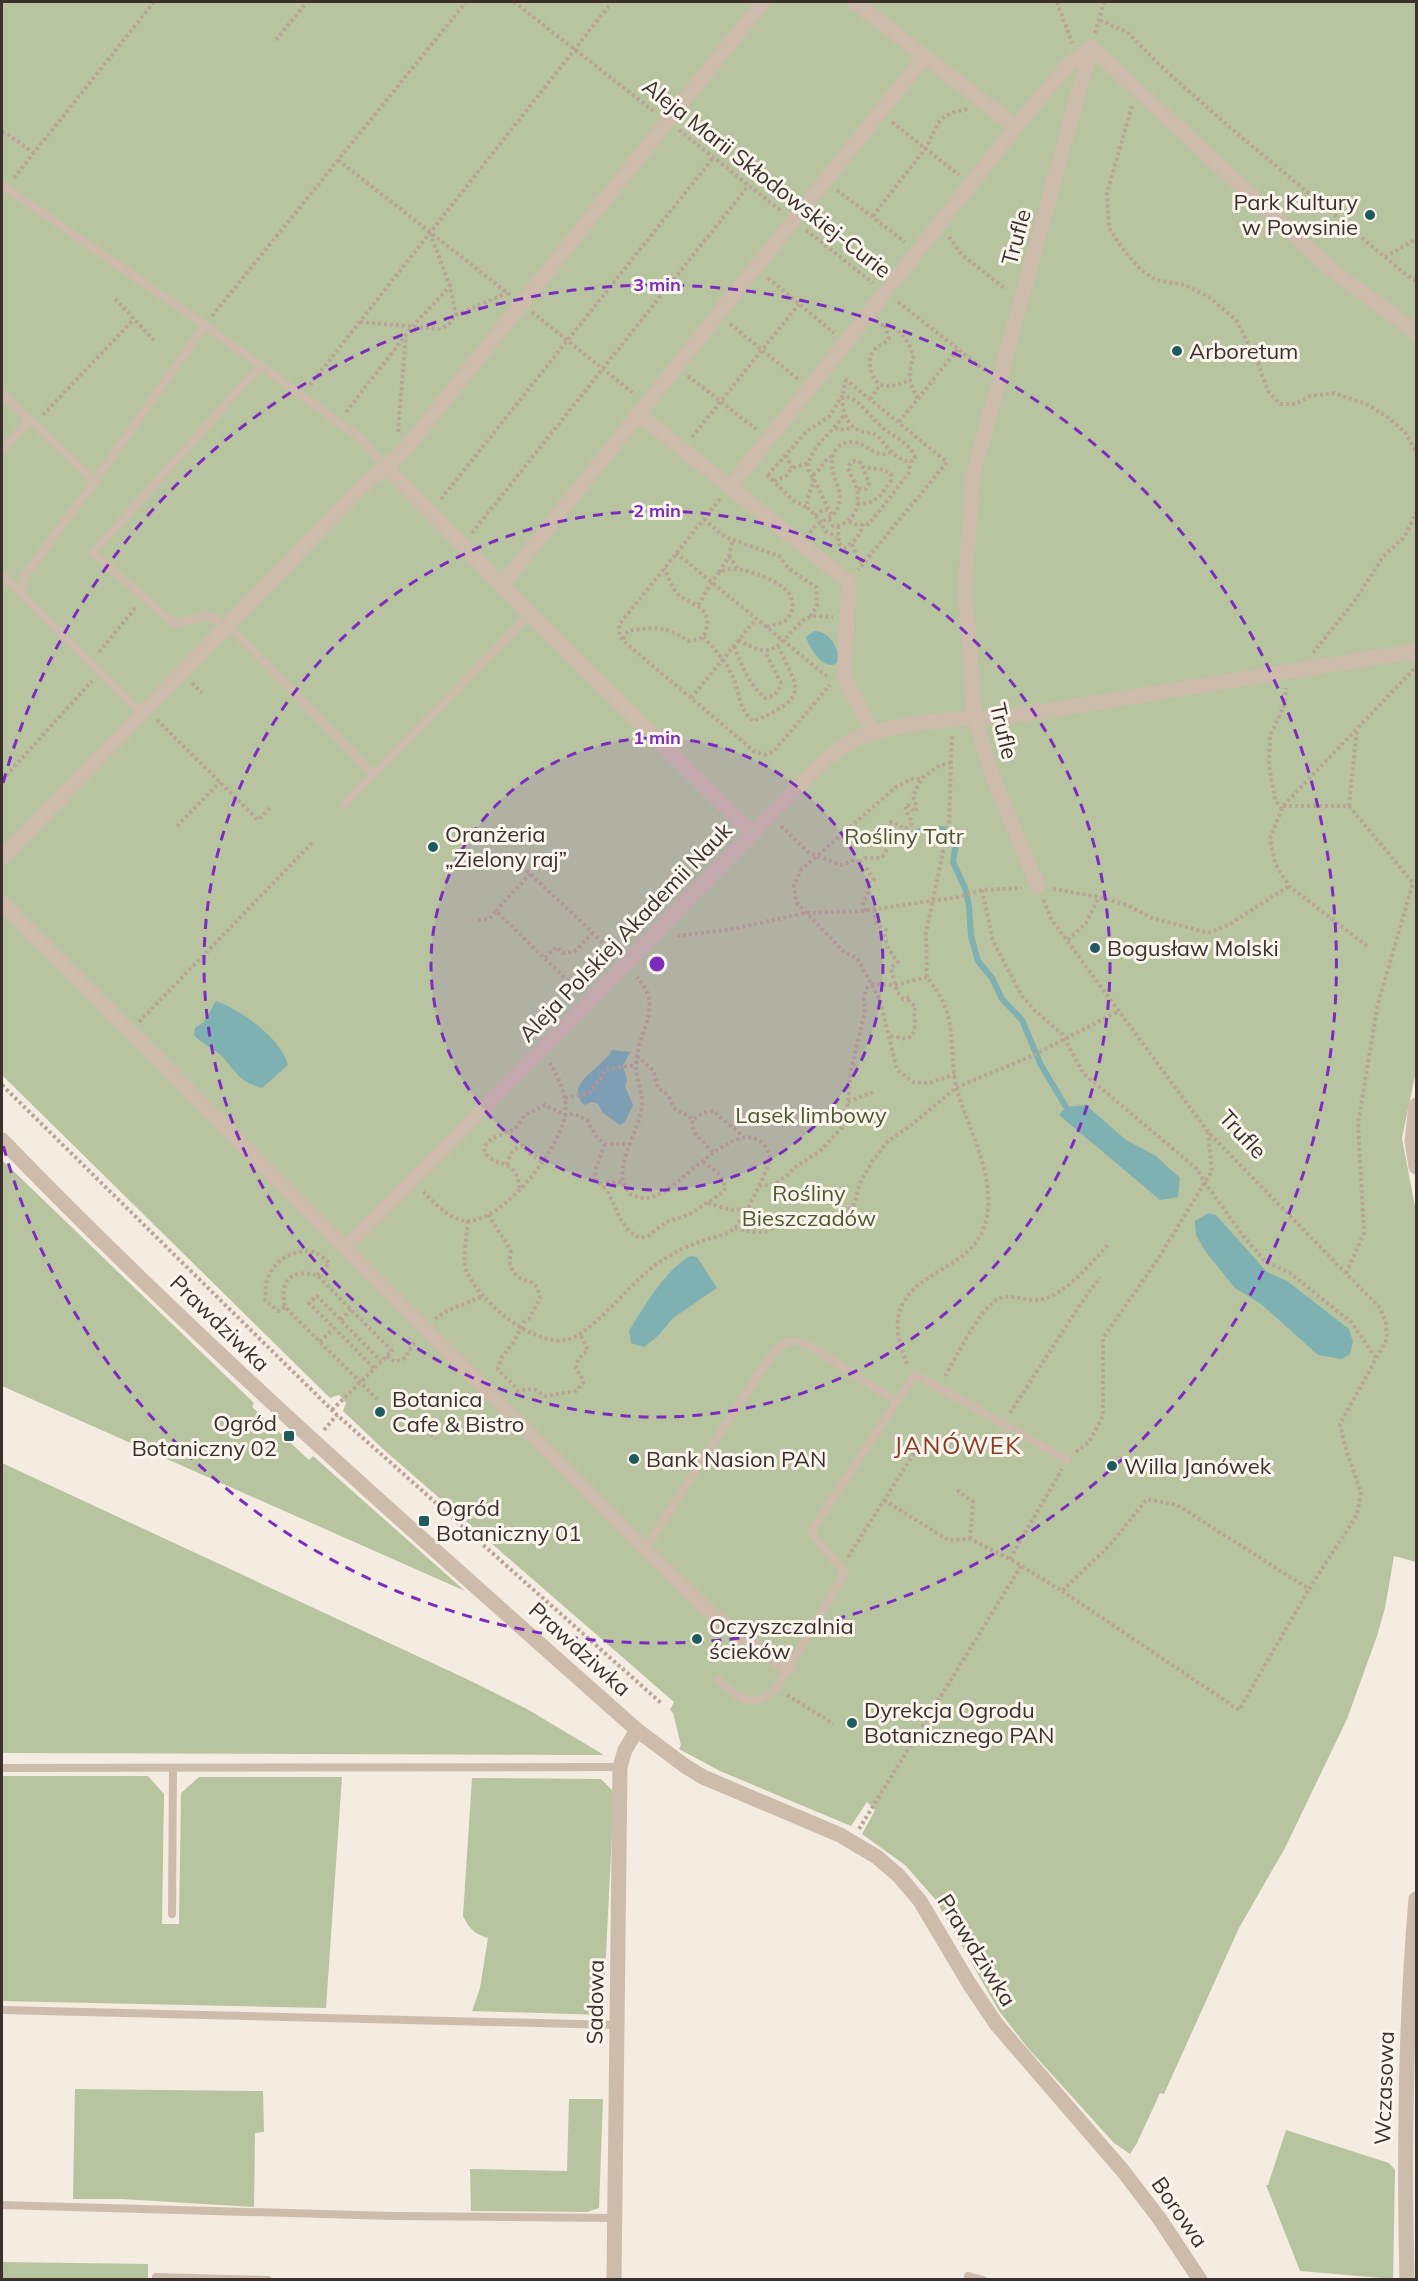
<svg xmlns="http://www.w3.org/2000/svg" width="1418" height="2281" viewBox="0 0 1418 2281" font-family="Mulish,sans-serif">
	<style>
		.green { fill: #b8c4a0 }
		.water { fill: #7fb0b2 }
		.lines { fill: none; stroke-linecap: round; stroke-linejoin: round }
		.stream { stroke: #7fb0b2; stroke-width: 6 }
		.path { stroke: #b9a596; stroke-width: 4; stroke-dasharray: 3 3; stroke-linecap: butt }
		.lane { stroke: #cdbbac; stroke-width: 8 }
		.street { stroke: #cdbbac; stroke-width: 15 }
		.ring { fill: none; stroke: #7b2cbf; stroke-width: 3; stroke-dasharray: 10 8 }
		.poi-dot { fill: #1f5a5e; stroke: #fbf5ee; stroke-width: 2 }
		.labels { text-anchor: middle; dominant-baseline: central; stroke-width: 6; stroke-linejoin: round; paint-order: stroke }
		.street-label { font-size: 22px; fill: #3b302b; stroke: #fbf5ee }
		.poi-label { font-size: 22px; fill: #3b302b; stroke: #fbf5ee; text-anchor: start }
		.park-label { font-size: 22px; fill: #4a5a2e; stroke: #fbf5ee }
		.neighbourhood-label { font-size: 24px; letter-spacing: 1.5px; fill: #8c3b22; stroke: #fbf5ee }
		.centre { fill: #7b2cbf; stroke: #fbf5ee; stroke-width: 3 }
		.ring-label { font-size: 18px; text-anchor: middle; font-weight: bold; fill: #7b2cbf; stroke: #fbf5ee; stroke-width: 6; stroke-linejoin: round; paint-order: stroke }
	</style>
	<rect width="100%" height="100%" fill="#f4ebe1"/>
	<path class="green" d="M2,2H1416V1071L1402,1138L1416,1212V1562L1394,1556L1385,1608L1377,1636L1347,1719L1285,1848L1239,1928L1164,2094L1160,2093L1137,2143L1130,2154L1114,2143L1027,2047L999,2011L935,1899L905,1865L862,1834L875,1810L867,1802L851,1826L720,1771L679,1749L681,1745L673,1713L670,1710L674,1702L383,1449L343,1411L346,1403L339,1395L330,1398L2,1075Z
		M2,1160L254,1403L252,1407L309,1460L313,1456L465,1591L2,1386Z
		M2,1463L471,1681L527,1709L604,1755L2,1753Z
		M2,1776H148L164,1794L162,1924H179L181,1793L199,1777H342L326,2008L2,2001Z
		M472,1778L601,1779L614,1792L603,2015L472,2011L480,1988L488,1938C474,1934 469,1928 463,1916Z
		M75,2089L263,2091L264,2132L255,2133L254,2207L122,2199H73Z
		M569,2099H603L599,2208L587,2212L471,2211L470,2169L567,2171Z
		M1286,2130L1389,2163L1395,2170L1393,2279L1300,2271L1266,2185H1268Z
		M2,2262L148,2264V2279H2Z"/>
	<path class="water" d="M814,631C829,631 837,646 840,660C827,676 810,650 806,637Z
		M216,1001C241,1010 281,1038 288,1065L262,1088C234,1080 236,1068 217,1052C209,1046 201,1043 194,1035L195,1028L204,1022Z
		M612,1050L630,1052L623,1066L627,1080L625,1086L633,1105L625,1122L620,1125L603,1113L598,1104L592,1102L584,1105C563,1083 601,1070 612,1050Z
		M1086,1105L1126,1140L1156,1156L1180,1178L1178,1197L1160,1200L1059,1115L1066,1107Z
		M1209,1213L1216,1215L1267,1272L1287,1281L1349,1329L1353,1342L1350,1354L1342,1359L1318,1355L1261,1304L1235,1288L1205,1251L1196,1235L1195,1221Z
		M690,1256L697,1257L717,1288L673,1318L659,1335L644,1347L631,1343L629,1331C643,1308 666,1269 690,1256Z"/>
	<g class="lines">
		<path class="stream" d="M905,838C924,827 932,827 953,831L957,837L953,862L965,888L969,906L971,936L978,961L992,978L1002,999L1022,1020L1041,1065L1066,1107"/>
		<path class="path" d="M514,2L656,113
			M1057,2L1072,43
			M1100,20L1127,32L1166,71L1233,130L1404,273L1416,281
			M1095,33L1104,2
			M276,40L307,2
			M1132,106L1107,193L1109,228L1125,252L1141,270L1156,280L1185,285L1209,297L1236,320L1257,360L1268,391L1280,404H1295L1310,396L1334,393L1366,404L1386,416L1405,432L1416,452
			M892,122L959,175
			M679,130L781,211
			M2,132L6,133L34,153
			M338,160L510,295
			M14,178L154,2
			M837,190L905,242
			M873,216L925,149C941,122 933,116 968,109
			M806,230L873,283
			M430,233L450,286L456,315
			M949,237L962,255L1003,287L1007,289
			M1385,257L1416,239
			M768,278L834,333
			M115,299L154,340
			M898,302L987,372
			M532,312L634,394
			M212,316L466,2
			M360,322L441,329L449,324L456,315L507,293
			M730,324L799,380
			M881,325C899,325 907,340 914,355C908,374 908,382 918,399
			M885,325L889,339C883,345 875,346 871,355C869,362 870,368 872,374C879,392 896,386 910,380
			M688,376L756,429
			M845,379L947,462L858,570
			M310,385L612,2
			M870,399L880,385
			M346,412L413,326L450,286
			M43,415L134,319
			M899,422L958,349
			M835,428L845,430L854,426
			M398,432L406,335
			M692,437L799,304
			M786,455L792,468
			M832,456C823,460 821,470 813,475L812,486L807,500L808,508L821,522L825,531L837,537
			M808,463L809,470L832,516
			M767,475L794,501L808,508
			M768,475L807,431L830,416L841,397C845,397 848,397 851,398C861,403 873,420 882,427C893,437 910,442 915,458L910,462C894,459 889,447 877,436C872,431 866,434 860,431C839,421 841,398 846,380
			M774,481L786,476L792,468L808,463C817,441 832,432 845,414
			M441,499L713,158
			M720,499L619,625V632L622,640L754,751L765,755L774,751L830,685
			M857,504C876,505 880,495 891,481V474L884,470L863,467
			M815,516L822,510L830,509
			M704,519L721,534L733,540L779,556L788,568L816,587L817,606L810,617
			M829,519L833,526C853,526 862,505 856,486C854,480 850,474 848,468L850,463L855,461L861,463L869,483L866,489L862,490L856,487
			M849,521L857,525L869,524L909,473L910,462
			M838,526L839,544L845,548C854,542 861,535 863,524
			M472,533L749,185
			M810,533C817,519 835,521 839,504C844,486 823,468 836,450C840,444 845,442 852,442C867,442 875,460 891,452
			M852,544L857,557L863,564
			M676,553L829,678
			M729,556L738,569
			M719,572L729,556L733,540
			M698,605C705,595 711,581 719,573C733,561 773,579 785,589C791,594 794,602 792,610C790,615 789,619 784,621C779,624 772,625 766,627
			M703,637C715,648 727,664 734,679C740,695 739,710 753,721C766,716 797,704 795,687C795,679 782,656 779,647
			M623,639L628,631C653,627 666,625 688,641C696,640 704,640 706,630C713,604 687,605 677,593C671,587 668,576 664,568
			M738,640C769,657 772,653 794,629C798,625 803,619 809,617C815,615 826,617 833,617
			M734,646C742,666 748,683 765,698C775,696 778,693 781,683L765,652
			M99,652L136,607
			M1313,653L1356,599L1383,557L1405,536L1416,513
			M192,683L202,693
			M691,698L756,619
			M157,720L258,820L272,806
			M951,763L940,765L921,779H912L896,787L801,870L794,885L796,902L843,951L857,958L880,1000L897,1070L913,1082L930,1083L955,1074
			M2,780L92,681
			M1283,806H1349L1413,883L1378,1003L1358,1124L1364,1233L1346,1274
			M1349,806L1357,729
			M1282,809L1275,800L1269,765L1270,735L1284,706L1286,688
			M177,826L220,782
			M781,826L809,853L842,865L855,860L860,862
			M522,866L615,954
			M1053,889L1099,897L1127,905L1152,918L1209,933L1230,924L1289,886
			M982,890L993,941L1022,996L1034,1010L1062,1034L1083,1073L1197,1169L1205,1183L1245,1238L1265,1261L1290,1273L1351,1322L1376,1358
			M875,909C874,920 876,925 886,930C883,943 891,953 898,962L891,968L897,992L903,999L910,997L909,1001L916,1007L914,1011C915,1018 917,1036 908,1038C903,1040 895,1035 888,1036
			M496,911L531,873
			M865,911L863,902L869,891L868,883L874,880L867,869L861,866L860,862L865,858H881C891,848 887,839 888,826L891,822H894L905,829L912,824C911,817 906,814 905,806L908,805L914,812L917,808L913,796L921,780
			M478,920L489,919L496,911L578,991
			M677,936L733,929L805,913L862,911L958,897L982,890L1022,888
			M1068,940L1086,923L1099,897
			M1367,946L1289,886L1275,863L1270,839L1283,806L1414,669
			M545,958L556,947L563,953L574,952L593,933
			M927,977L926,933L949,823L952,736
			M871,984L895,985L927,977
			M139,1022L312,843
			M637,1056L653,1070L658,1088L668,1095L675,1109L689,1116L692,1120
			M2,1085L337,1415L661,1703
			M565,1098L589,1093L600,1080L604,1071L609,1069L636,1065
			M848,1102L873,1092
			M605,1144L596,1168L595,1179C599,1184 605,1188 608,1193C618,1210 620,1230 641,1238L648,1236L666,1222L690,1214L723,1192L726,1187L718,1173L702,1161
			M713,1152L696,1135L693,1129L692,1120L703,1113L713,1111L743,1136
			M507,1165C510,1155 512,1148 523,1146L531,1155L543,1162
			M759,1186L775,1184L789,1174L794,1168L820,1151L842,1128L848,1102L851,1070L865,1011L864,997L866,989L870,984
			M520,1188C518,1182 518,1175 513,1170C504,1160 485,1163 484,1147L491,1139L515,1129L525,1115L545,1105L565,1115L574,1114L587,1120L596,1136L605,1144H629
			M603,1188L606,1183L623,1182
			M423,1192C435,1203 451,1222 469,1221C505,1219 560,1149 565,1115C568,1096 559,1079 550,1063
			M708,1203L731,1210L746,1209
			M489,1214C495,1229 505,1238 511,1252C508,1262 511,1273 520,1278C525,1281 531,1281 534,1284C538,1288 539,1293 540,1298L529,1319L524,1322L513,1343L502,1357L498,1369C504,1377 512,1382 518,1391L534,1389L545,1396L576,1391L584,1382L576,1368L578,1359L588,1350L580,1334
			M468,1221C467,1232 462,1261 466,1270C478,1300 532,1346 566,1340C589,1336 628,1287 649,1270C665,1257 684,1247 704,1240C714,1237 725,1236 734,1229C742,1222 771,1166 770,1156C769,1150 762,1141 756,1139C726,1126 679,1192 648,1198C642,1199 636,1196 630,1194C628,1191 624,1186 623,1182C618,1160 640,1127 642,1105C643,1091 635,1078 636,1064C638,1029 665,1008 637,977
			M735,1228L753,1232H765L802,1215L836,1217L845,1214L854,1205L860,1183L873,1160L888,1141L910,1126L957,1087L1032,1056L1119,1011
			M317,1275L330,1263
			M285,1307L278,1311L265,1300C266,1293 265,1286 267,1280C273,1261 293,1248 314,1252C319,1254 325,1259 329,1263
			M435,1319L447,1311L483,1296
			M341,1320L351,1309
			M320,1342L334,1328
			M387,1356L395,1362L405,1358L415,1341
			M907,1364C904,1354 899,1343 898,1333C892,1273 965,1275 983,1230C1001,1186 969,1131 957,1090C950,1064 955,1034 946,1009C942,997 934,987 927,977
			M374,1368L309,1303L317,1296L381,1361
			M945,1376C956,1358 979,1310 996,1300C1009,1292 1023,1301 1036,1300C1065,1298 1089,1264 1108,1245
			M332,1410L392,1351L317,1275C291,1269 279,1280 285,1307L379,1401
			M1010,1413L1080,1305L1100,1277
			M413,1418L436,1439
			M324,1430L337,1415
			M1076,1452L1089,1442L1103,1416V1338L1158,1259L1212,1171L1208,1133
			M957,1490L973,1502L970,1539
			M884,1500L948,1540L970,1539L1010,1559L1062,1591L1109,1546L1147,1499L1177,1505L1309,1589L1357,1515L1361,1493L1345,1446L1340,1424L1387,1339L1386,1323L1380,1308L1208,1132L1051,919L1043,898
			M848,1557L916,1450
			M1010,1559L1062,1469
			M1062,1591L1239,1710L1309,1589
			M787,1695L834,1724
			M859,1829L1021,1566"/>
		<path class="lane" d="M2,185L205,325L360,438L386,467
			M261,365L93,553L175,624L207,616L228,625L373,774
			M2,394L95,481
			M2,451L29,420
			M2,575L142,713
			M22,595L24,577L95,481L205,325
			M344,805L530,614
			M645,1549L764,1366C777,1350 781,1338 803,1342L897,1401
			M718,1680C741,1698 750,1711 776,1689L845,1573L811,1532L915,1374L1067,1460
			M2,1768L620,1767
			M172,1914L173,1768
			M2,2010L616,2025
			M2,2205L394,2216L616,2218
			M968,2276L983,2280
			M156,2277L268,2280"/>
		<path class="street" d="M855,2L1016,127
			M1091,47L1332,270L1416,332
			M638,414L849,582L844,677L873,732
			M386,467L530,614L752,833
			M730,487L828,365L1016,127L1067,66L1091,47
			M502,585L925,56
			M2,858L364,485L404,451L763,2
			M1038,886L993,778L975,718L965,589L973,475L1091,47
			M2,903L645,1549L718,1620L788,1668
			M1416,1105L1412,1141L1416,1167
			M2,1140C203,1348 421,1538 637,1730L685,1766L703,1777L840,1835L877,1857L899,1876L920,1901L970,1985L997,2025L1123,2171L1159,2218L1200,2280
			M345,1248C457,1135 570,1023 680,908C718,868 757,828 797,788C814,772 831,752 852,741C891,721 964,718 1008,717L1416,651
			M614,2280L620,1767L625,1750L637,1730
			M1407,2280C1404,2153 1405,2026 1416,1899"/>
	</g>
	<circle cx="657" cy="964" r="226" fill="#7b2cbf" fill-opacity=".12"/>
	<g class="ring">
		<circle cx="657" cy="964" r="226"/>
		<circle cx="657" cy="964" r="453"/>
		<path d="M3 783A679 679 0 1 1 3 1145"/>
	</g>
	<g class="poi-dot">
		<circle cx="1370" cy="215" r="6"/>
		<circle cx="1177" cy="351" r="6"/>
		<circle cx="433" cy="847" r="6"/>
		<circle cx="1095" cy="948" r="6"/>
		<circle cx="380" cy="1412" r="6"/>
		<rect x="283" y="1430" width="12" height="12" rx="3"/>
		<circle cx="634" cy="1459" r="6"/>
		<circle cx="1112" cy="1466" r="6"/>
		<rect x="418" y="1515" width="12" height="12" rx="3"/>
		<circle cx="697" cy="1639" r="6"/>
		<circle cx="852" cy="1723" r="6"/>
	</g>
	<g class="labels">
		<g class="street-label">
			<text transform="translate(767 178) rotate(38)">Aleja Marii Skłodowskiej-Curie</text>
			<text transform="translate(1016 237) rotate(-75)">Trufle</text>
			<text transform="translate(1004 731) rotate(77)">Trufle</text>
			<text transform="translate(625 932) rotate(-46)">Aleja Polskiej Akademii Nauk</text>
			<text transform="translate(1243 1134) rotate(47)">Trufle</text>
			<text transform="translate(220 1323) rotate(44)">Prawdziwka</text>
			<text transform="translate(580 1649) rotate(42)">Prawdziwka</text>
			<text transform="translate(977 1950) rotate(58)">Prawdziwka</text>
			<text transform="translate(595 2002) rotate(-89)">Sadowa</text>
			<text transform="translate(1384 2088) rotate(-88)">Wczasowa</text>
			<text transform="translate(1180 2212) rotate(55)">Borowa</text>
		</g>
		<g class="poi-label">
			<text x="1358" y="202" text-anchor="end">Park Kultury<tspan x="1358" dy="25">w Powsinie</tspan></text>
			<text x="1189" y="351">Arboretum</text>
			<text x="445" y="834">Oranżeria<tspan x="445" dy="25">„Zielony raj”</tspan></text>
			<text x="1107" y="948">Bogusław Molski</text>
			<text x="392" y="1399">Botanica<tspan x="392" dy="25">Cafe &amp; Bistro</tspan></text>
			<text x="277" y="1423" text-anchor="end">Ogród<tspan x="277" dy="25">Botaniczny 02</tspan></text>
			<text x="646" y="1459">Bank Nasion PAN</text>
			<text x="1124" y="1466">Willa Janówek</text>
			<text x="436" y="1508">Ogród<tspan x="436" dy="25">Botaniczny 01</tspan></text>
			<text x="709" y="1626">Oczyszczalnia<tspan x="709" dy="25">ścieków</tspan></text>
			<text x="864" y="1710">Dyrekcja Ogrodu<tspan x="864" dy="25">Botanicznego PAN</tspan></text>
		</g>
		<g class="park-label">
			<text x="904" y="836">Rośliny Tatr</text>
			<text x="811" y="1115">Lasek limbowy</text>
			<text x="809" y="1193">Rośliny<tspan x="809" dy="25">Bieszczadów</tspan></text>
		</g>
		<g class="neighbourhood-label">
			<text x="958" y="1445">JANÓWEK</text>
		</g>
	</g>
	<circle cx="657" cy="964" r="9" class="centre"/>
	<g class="ring-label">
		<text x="657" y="291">3 min</text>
		<text x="657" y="517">2 min</text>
		<text x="657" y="744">1 min</text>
	</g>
	<rect width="1418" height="2281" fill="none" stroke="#3b302b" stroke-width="6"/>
</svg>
